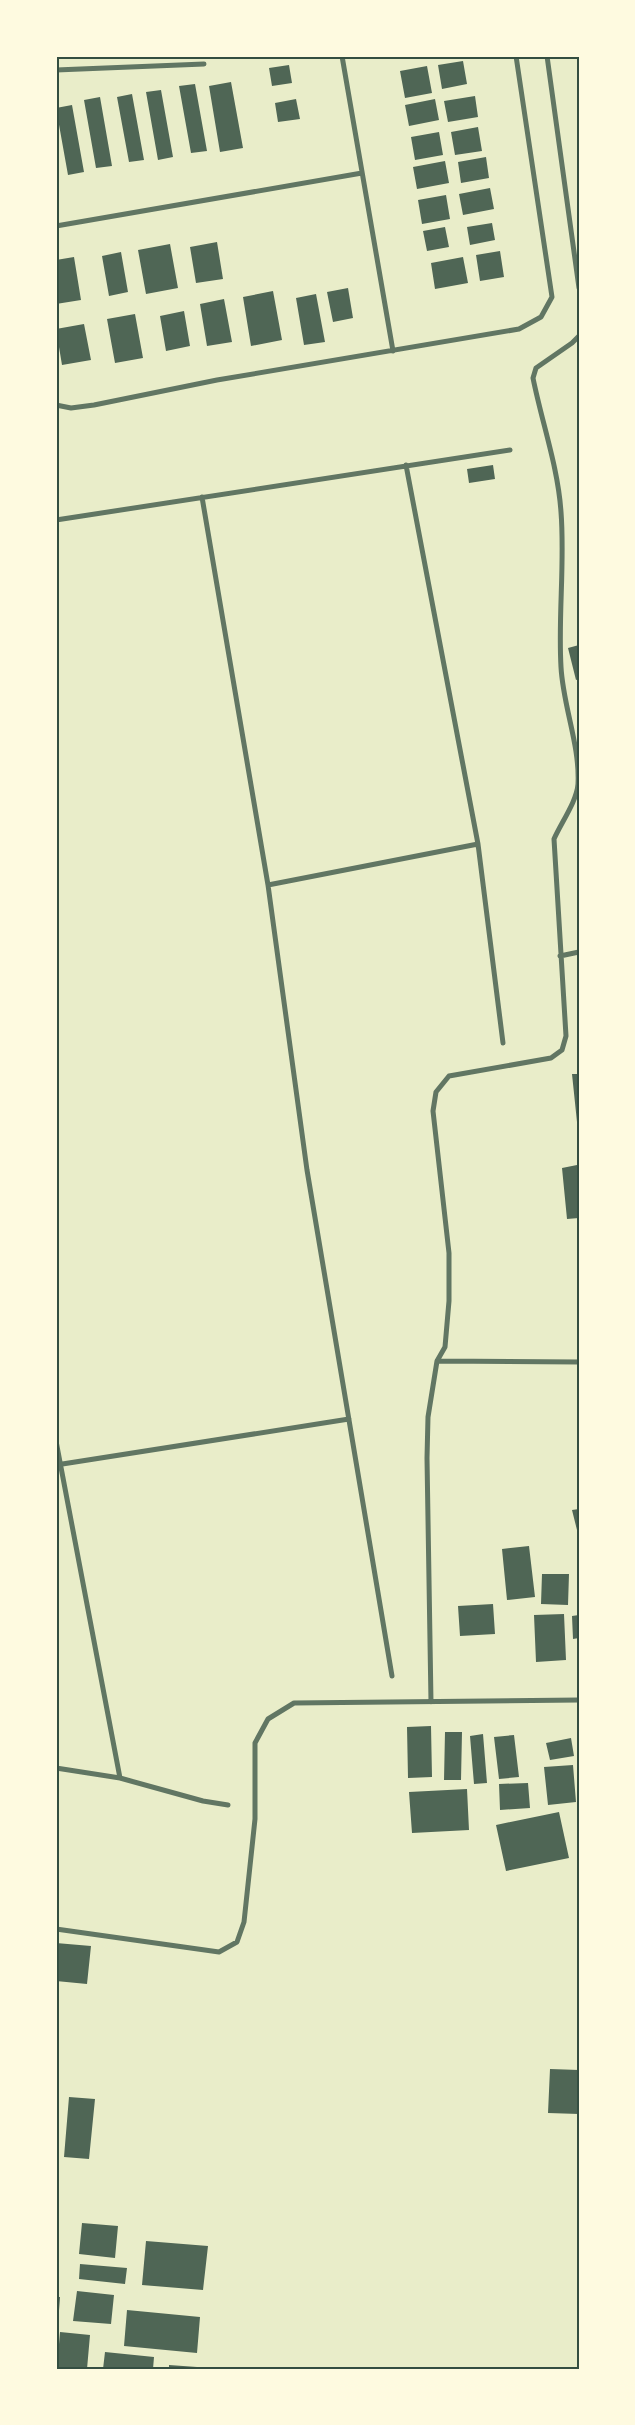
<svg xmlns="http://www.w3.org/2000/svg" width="635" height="2425" viewBox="0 0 635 2425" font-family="Quicksand,sans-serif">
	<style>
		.building { fill: #4f6655 }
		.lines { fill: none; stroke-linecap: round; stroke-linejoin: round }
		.minor { stroke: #617663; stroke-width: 5 }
		.neatline { fill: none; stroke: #344e41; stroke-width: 2 }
	</style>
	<rect width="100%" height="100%" fill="#e9edc9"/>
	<path class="building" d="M463,61L467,84L442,89L438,65Z
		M289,65L292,83L272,86L269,68Z
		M427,66L432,93L405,98L400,71Z
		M231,82L243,148L220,152L209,86Z
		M195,84L207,151L191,153L179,86Z
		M161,90L173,157L158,160L146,92Z
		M132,94L144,160L129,162L117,97Z
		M475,96L478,117L448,122L444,101Z
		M100,97L112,166L96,168L84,100Z
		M296,99L300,119L278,122L275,103Z
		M435,99L439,120L409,126L405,105Z
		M72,105L84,172L68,175L56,108Z
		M478,127L482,151L455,155L451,132Z
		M439,132L443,155L415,160L411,137Z
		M486,157L489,178L461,183L458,162Z
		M445,161L449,183L417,189L413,167Z
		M490,188L494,209L463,215L459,194Z
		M446,195L450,219L422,224L418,200Z
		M492,223L495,240L470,245L467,227Z
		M445,227L449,247L427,251L423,231Z
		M217,242L223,279L196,283L190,247Z
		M170,244L178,288L146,294L138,250Z
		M500,251L504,277L480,281L476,255Z
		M121,252L128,292L109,296L102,256Z
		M74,257L81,300L56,304V260Z
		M463,257L468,283L435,289L431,263Z
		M348,288L353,318L333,322L327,292Z
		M273,291L282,340L251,346L243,297Z
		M316,294L325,342L304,345L296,298Z
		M224,299L232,342L207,346L200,304Z
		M184,311L190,346L166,351L160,316Z
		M135,314L143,358L115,363L107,319Z
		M84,324L91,360L62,365L56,329Z
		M493,465L495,479L469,483L467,469Z
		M579,645V679L576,680L568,648Z
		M572,1074H579V1122H577Z
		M577,1165L579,1218L567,1219L562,1168Z
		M579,1509V1534H578L572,1510Z
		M529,1546L535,1597L507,1600L502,1549Z
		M542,1574H569L568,1605L541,1604Z
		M493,1604L495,1634L460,1636L458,1606Z
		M564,1614L566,1660L536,1662L534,1615Z
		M579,1615V1638L573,1639L572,1616Z
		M431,1726L432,1777L408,1778L407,1727Z
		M445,1732H462L461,1780H444Z
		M483,1734L487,1783L474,1784L470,1736Z
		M514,1735L519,1777L499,1779L494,1737Z
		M571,1738L574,1756L550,1760L546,1743Z
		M573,1765L576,1802L548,1805L544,1767Z
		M528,1783L530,1808L500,1810L499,1784Z
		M467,1789L469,1830L412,1833L409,1792Z
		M559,1812L569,1858L506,1871L496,1825Z
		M56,1943L91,1946L87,1984L56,1981Z
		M550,2069L579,2070V2114L548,2113Z
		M69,2097L95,2099L89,2159L64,2157Z
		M82,2223L118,2226L115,2258L79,2254Z
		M146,2241L208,2246L203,2290L142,2285Z
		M80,2264L127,2268L125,2284L79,2279Z
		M77,2291L114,2295L111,2324L73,2321Z
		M56,2297H60L58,2324H56Z
		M127,2310L200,2317L197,2353L124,2346Z
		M60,2332L90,2335L87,2369L57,2368Z
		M105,2352L154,2357L153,2369H103Z
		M169,2365L197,2367L196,2369H169Z"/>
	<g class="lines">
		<path class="minor" d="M342,56L393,351
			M547,56L579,288
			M56,70L204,64
			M56,226L362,173
			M56,405L71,408L94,405L217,380L519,329L541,317L552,297L516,56
			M406,465L478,844L503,1043
			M202,497L268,885L307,1170L392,1676
			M56,520L510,450
			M268,885L478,844
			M560,956L579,952
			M437,1361L579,1362
			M56,1441L120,1778
			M56,1465L349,1419
			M431,1702L427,1458L428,1417L437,1361L445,1347L449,1301V1253L433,1111L436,1092L449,1076L551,1058L562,1050L566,1036L554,839C561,823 577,801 578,784C580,745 563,706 561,667C558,616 565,563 561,512C558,467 542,423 533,378L536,368L572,343L579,336
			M56,1768L120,1778L203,1801L228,1805
			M56,1929L219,1952L237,1942L244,1922L255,1819V1743L268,1719L294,1703L579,1700"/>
	</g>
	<rect width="635" height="2425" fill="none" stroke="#fefae0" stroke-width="115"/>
	<rect x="58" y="58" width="520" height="2310" class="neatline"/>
</svg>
